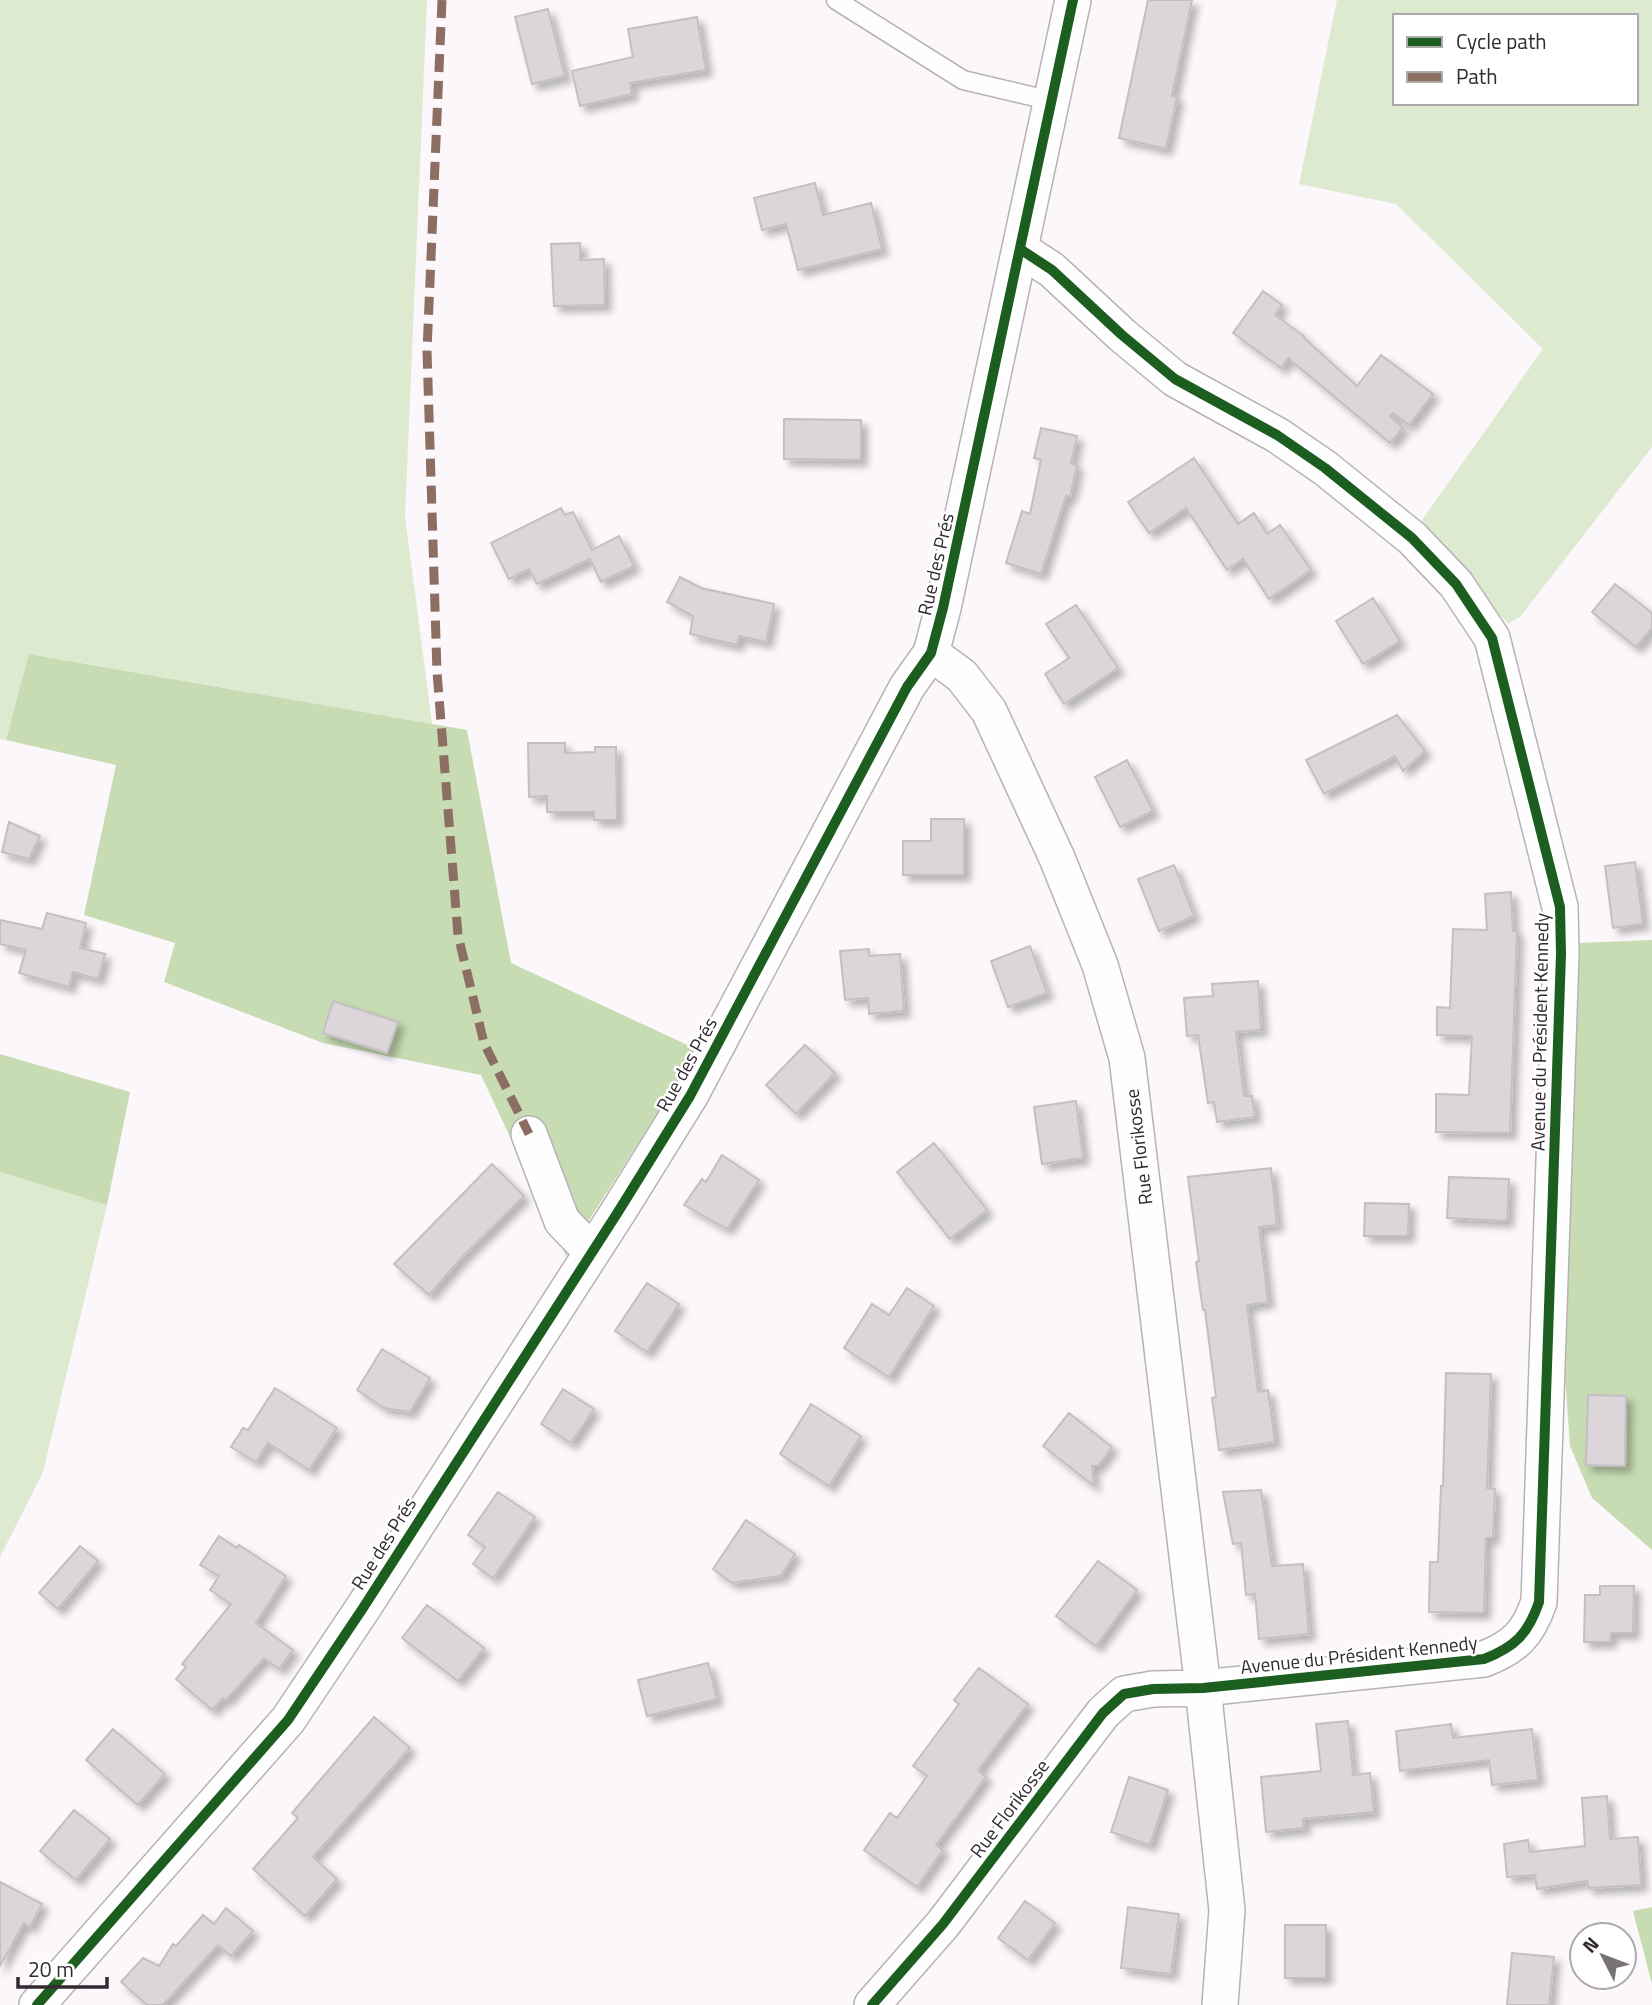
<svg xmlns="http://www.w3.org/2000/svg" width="1652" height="2005" viewBox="0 0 1652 2005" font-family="'Titillium Web',sans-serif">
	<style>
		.green { fill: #ddead0; fill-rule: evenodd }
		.forest { fill: #c7dcb2 }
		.building { fill: #dcd6db; stroke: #c3bfc3; stroke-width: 2; filter: url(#shadow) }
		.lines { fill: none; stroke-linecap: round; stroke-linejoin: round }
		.lane-casing { stroke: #b7b2b6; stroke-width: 21 }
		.street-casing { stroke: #b7b2b6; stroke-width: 38 }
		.lane { stroke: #fefefe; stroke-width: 18 }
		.street { stroke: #fefefe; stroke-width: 35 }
		.quiet { stroke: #8d6e63; stroke-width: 9; stroke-dasharray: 18 9; stroke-linecap: butt }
		.cycleway-casing { stroke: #fff; stroke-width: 15 }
		.cycleway { stroke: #1b5e20; stroke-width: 10 }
		.labels { text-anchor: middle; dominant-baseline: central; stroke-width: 5; stroke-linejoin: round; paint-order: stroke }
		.street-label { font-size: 19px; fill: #312a30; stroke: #fff }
	</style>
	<defs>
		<filter id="shadow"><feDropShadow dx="6" dy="6" stdDeviation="3.5" flood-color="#0004"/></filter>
	</defs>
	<rect width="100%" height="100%" fill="#fbf7fb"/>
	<path class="green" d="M0,0H427L405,516L432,724L30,654L6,740L0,739Z
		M1337,0H1652V447L1520,617L1508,624L1474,586L1415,530L1543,349L1396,204L1299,184ZM1395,16H1636V103H1395Z
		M0,1172L107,1205L43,1472L0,1557Z"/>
	<path class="forest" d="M29,654L467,730L511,963L694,1048L668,1097L566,1256L481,1075L323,1043L164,982L175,943L84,915L116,765L6,740Z
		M1652,940V1550L1592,1498L1570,1446L1565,1377L1561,1280L1578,943Z
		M0,1054L130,1092L107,1205L0,1172Z
		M1652,1907V1984L1633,1911Z"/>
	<path class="building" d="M1148,0H1192L1172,96L1177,97L1166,149L1119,138Z
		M548,9L565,76L532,84L515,17Z
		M697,17L706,70L630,83L632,94L580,106L572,71L633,57L628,29Z
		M815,183L823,215L871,203L882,249L798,270L786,224L762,230L754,198Z
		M580,243V260L604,259L605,305L554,306L551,244Z
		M1263,291L1282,305L1275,315L1304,336L1303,337L1357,386L1381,355L1433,394L1409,425L1393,413L1390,416L1403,428L1390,443L1288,358L1281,368L1233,333Z
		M784,419L861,420V460L784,459Z
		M1041,428L1077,436L1071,463L1077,465L1070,497L1066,496L1041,574L1006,563L1022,511L1030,514L1041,460L1034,458Z
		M1194,458L1238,524L1254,513L1267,534L1280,525L1311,570L1269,599L1243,559L1227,570L1186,508L1149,533L1128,502Z
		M561,508L565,515L573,512L592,550L619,536L634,566L601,582L590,559L537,584L529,569L509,579L491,543Z
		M680,577L701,588L774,604L766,642L739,636L737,645L690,634L693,616L667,602Z
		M1615,584L1652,613V628L1636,647L1592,612Z
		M1373,598L1400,641L1363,664L1336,621Z
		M1076,605L1118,668L1064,704L1045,674L1069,658L1046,624Z
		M1397,715L1425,751L1403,771L1395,756L1324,794L1306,760Z
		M528,743H565V753L595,752V747H616L617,820H594V812H547V796L529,797Z
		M1127,760L1153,811L1120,827L1095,777Z
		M931,819H964V875H903V841H931Z
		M9,822L40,836L29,859L2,852Z
		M1635,862L1643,924L1613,928L1605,866Z
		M1174,865L1194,916L1159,931L1138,879Z
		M1511,892L1513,931H1517L1510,1133L1436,1132V1094L1469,1095L1472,1036L1437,1035V1007L1450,1008L1453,929L1487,930L1485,894Z
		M47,913L86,923L80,948L105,954L98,979L73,972L69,987L19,973L26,950L0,944V920L42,929Z
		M1030,946L1047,993L1008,1007L991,961Z
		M869,949V956L900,954L904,1011L869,1014L868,998L845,1000L840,951Z
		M1258,981L1261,1030L1236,1032L1244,1096H1252L1255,1117L1217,1122L1214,1102L1208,1103L1198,1035L1187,1036L1184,998L1213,996L1212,984Z
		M333,1001L398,1022L387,1053L323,1033Z
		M805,1045L835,1073L796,1114L766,1085Z
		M1076,1101L1083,1158L1042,1164L1034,1107Z
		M934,1143L987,1210L950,1239L897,1172Z
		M722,1155L759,1180L727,1229L684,1205L702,1179L706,1182Z
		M492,1164L524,1196L462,1257L429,1295L394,1264Z
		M1271,1168L1277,1225L1259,1227L1268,1302L1247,1305L1258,1392L1268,1390L1275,1442L1219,1450L1212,1398L1216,1397L1205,1310H1203L1196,1262L1199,1261L1188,1177Z
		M1449,1177L1509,1179L1507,1221L1447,1218Z
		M1365,1203L1409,1204L1408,1236H1364Z
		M647,1283L679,1304L647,1352L615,1331Z
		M907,1288L934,1306L889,1377L844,1348L872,1304L889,1315Z
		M382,1349L430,1378L410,1412L384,1408L357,1390Z
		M1446,1373L1491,1374L1487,1488L1495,1489L1493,1538H1486L1484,1613L1429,1612L1430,1562H1438L1441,1486H1443Z
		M275,1388L337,1428L309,1470L268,1443L256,1462L231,1447L243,1428L248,1430Z
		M563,1389L594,1409L571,1443L541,1424Z
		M1588,1395L1626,1396L1625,1466L1586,1465Z
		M811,1404L861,1436L829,1486L780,1454Z
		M1069,1413L1112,1447L1098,1466H1092L1094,1486L1043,1446Z
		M1261,1490L1272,1566L1303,1564L1309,1634L1259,1639L1255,1594L1246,1595L1241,1543L1233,1544L1223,1492Z
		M498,1492L535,1517L493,1578L473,1564L485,1547L468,1535Z
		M746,1520L795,1554L781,1576L732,1583L713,1569Z
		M219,1536L237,1548L239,1545L286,1576L256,1623L293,1650L279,1669L264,1658L226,1700L223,1698L212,1710L176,1679L186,1667L182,1664L231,1604L210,1590L219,1576L200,1565Z
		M80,1546L98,1561L58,1609L39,1593Z
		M1098,1561L1137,1590L1096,1646L1056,1616Z
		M1600,1586H1634L1633,1633H1611L1610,1642H1584L1585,1595H1600Z
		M427,1605L484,1648L458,1681L402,1638Z
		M708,1663L717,1699L647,1716L638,1680Z
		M979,1668L1028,1704L978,1770L986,1777L936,1845L943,1850L917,1887L864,1850L890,1813L897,1818L927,1776L913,1766L959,1704L954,1700Z
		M374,1717L410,1748L313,1857L337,1879L305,1916L253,1869L298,1818L292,1813Z
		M1348,1721L1353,1775L1370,1773L1374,1812L1303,1819L1304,1828L1266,1832L1261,1777L1321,1771L1316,1724Z
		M1451,1724L1453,1738L1532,1729L1538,1780L1492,1785L1489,1760L1400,1771L1396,1731Z
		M113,1729L165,1774L138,1805L86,1760Z
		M1129,1777L1168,1790L1150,1845L1111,1832Z
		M1607,1796L1610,1839L1638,1837L1641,1885L1588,1888L1587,1881L1537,1889L1535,1875L1507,1877L1504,1844L1528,1840L1530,1852L1585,1846L1582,1798Z
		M74,1810L110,1839L76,1880L40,1851Z
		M0,1882L42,1904L30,1927L24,1923L0,1966Z
		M1025,1901L1055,1923L1028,1960L998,1938Z
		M1128,1907L1179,1914L1171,1974L1121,1968Z
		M226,1908L253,1931L231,1956L218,1945L163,2005H147L121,1982L143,1958L159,1966L173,1944L176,1946L203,1915L214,1924Z
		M1285,1925H1326V1978H1285Z
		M1512,1953L1554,1957L1549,2005H1507Z"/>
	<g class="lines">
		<defs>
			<path id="lane" d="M836,0L963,80L1052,101"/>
			<path id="street" d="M931,653L962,676L989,711L1057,858L1100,965L1127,1058L1203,1688L1227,1910L1220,2005
				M529,1134L562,1221L592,1252
				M37,2005L288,1720L363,1608L618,1212L690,1096L907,687L931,653L943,608L1073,0
				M872,2005L943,1924L1103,1713L1124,1694L1153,1689L1203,1688L1484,1659C1515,1647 1528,1634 1539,1602L1561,954L1560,907L1492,638L1456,584L1412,538L1325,468L1277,435L1175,379L1122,335L1052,270L1020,249"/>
		</defs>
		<use href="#lane" class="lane-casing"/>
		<use href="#street" class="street-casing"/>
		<use href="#lane" class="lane"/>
		<use href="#street" class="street"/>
		<path class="quiet" d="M442,0L427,351L437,672L458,935L484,1043L529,1134"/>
		<defs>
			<path id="cycleway" d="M37,2005L288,1720L363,1608L618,1212L690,1096L907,687L931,653L943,608L1073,0
				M872,2005L943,1924L1103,1713L1124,1694L1153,1689L1203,1688L1484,1659C1515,1647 1528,1634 1539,1602L1561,954L1560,907L1492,638L1456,584L1412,538L1325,468L1277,435L1175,379L1122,335L1052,270L1020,249"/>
		</defs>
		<use href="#cycleway" class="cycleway-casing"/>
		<use href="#cycleway" class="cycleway"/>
	</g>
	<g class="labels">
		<g class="street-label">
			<text transform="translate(935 564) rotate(-77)">Rue des Prés</text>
			<text transform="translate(1539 1032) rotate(-89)">Avenue du Président Kennedy</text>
			<text transform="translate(686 1064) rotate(-61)">Rue des Prés</text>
			<text transform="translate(1138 1147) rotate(-97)">Rue Florikosse</text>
			<text transform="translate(383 1543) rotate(-58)">Rue des Prés</text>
			<text transform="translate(1359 1654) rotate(-6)">Avenue du Président Kennedy</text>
			<text transform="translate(1009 1808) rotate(-53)">Rue Florikosse</text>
		</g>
	</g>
	<rect x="1393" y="14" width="245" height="91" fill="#ffffff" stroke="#adaaac" stroke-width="2"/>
	<rect x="1407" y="37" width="35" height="10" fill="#1b5e20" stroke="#adaaac" stroke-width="2"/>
	<text x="1456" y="49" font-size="21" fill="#312a30">Cycle path</text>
	<rect x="1407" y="72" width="35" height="10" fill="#8d6e63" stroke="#adaaac" stroke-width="2"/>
	<text x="1456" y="84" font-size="21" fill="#312a30">Path</text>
	<g transform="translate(1603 1956) rotate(312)"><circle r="33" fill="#ffffff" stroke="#adaaac" stroke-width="2"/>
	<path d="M0-5L12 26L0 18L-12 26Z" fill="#787277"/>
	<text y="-10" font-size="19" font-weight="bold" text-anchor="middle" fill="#312a30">N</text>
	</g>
	<path d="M18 1977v10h89v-10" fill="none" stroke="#312a30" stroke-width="3.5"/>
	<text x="28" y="1977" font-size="21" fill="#312a30" stroke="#ffffff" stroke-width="5" paint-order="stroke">20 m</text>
</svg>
